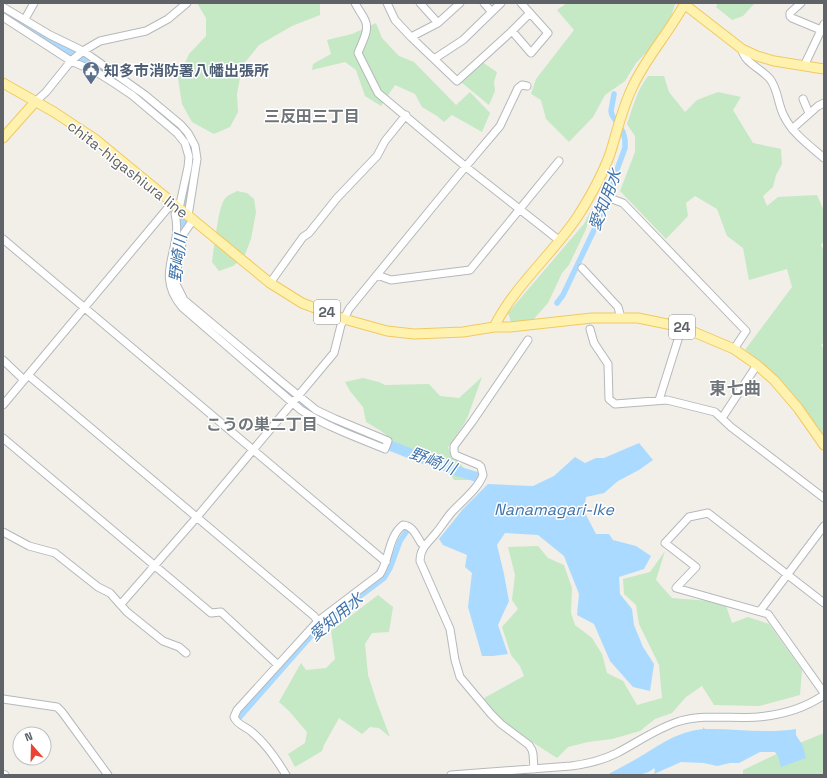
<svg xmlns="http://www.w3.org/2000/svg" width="827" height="778" viewBox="0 0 827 778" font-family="'Space Grotesk','Noto Sans JP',sans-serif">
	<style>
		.green { fill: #c5e8c5 }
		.water { fill: #aadaff }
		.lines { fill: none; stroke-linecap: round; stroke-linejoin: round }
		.canal { stroke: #aadaff; stroke-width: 5.5 }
		.river { stroke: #aadaff; stroke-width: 10 }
		.minor-casing { stroke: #b5b8bc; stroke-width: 9 }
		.major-casing { stroke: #f2c960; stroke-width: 11 }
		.minor { stroke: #fff; stroke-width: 7 }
		.major { stroke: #fff2af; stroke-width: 9 }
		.labels { text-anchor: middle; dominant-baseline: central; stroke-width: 3; stroke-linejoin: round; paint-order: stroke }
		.shield { fill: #fff; stroke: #8f9295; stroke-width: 1 }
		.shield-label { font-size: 14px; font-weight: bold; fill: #5f6368 }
		.service-label { font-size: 15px; font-weight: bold; fill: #4e5e75; stroke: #fff; text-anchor: start }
		.street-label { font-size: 15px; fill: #5f6368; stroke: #fff }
		.neighbourhood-label { font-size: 16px; font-weight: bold; fill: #70757a; stroke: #fff }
		.water-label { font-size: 16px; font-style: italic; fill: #4174aa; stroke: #fff }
		.quarter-label { font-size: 17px; font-weight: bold; fill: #70757a; stroke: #fff }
	</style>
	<rect width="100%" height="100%" fill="#f1efe8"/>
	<path class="green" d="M197,3H319L320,4V15L292,26L259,45L242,66L237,94L238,112L230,127L214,134L192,122L182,104L178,78L189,54L206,36V18Z
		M567,3L675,4L672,14L660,38L636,63L625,81L605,95L593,117L569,142L546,119L541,100L531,94L536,79L574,30L557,10Z
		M718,3H750L754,4L743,16L732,20L716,7Z
		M376,23L382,38L399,56L414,62L456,105L470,92L490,113L482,132L452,115L444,122L437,116L422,107L415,94L395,85L381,106L365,96L356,70L345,62L312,70L313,64L331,54L327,40L352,34Z
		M482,62L497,72L494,82L495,91L489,105L461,82Z
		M648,76H664L669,92L685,112L697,100L718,92L741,97L733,110L753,143L781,149L782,164L776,175L773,187L763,196L767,206L778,197L817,195L824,211V241L821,245L824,251V343L821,345L824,349V437L781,380L746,350H745L792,287L787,269L749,280L743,248L727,236L717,209L695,196L686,203L688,216L666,239L620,191L635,152V136L627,124C633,107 637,90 648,76Z
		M237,191L247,193L254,199L256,212L251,239L244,257L233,266L219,271L212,262C214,249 218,209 224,200C227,195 232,194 237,191Z
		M592,208L586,229L569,265L562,273L548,303L533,320L511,322L508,313L571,239L584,224Z
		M482,377L468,416L464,424L448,447L451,456L460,463L465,470L469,480H454L446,468C421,469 403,449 385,434C379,429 372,426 366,422L363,407L350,391L345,382L363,378L379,382L385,385L429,384L440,396L459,398Z
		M538,546L548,558L564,565L572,588L571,613L575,625L592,638L602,654L607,673L623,681L637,705L662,698L659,665L639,624L636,605L624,594L623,579L650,572L665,551L656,580L672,598L710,601L726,606L732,623L748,617L769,624L802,670L800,695L759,706L714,705L702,686L686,697L672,713L655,719L640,731L612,739L588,742L568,747L557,758L515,731L495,713L484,698L524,676L520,666L511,655L502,627L518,609L512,600L515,575L508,547Z
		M378,595L393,607L389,632L372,633L365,644L368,675L377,703L390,737L379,728L370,727L362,734L339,718L324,745L322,751L295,767L288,754L305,743L307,732L289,711L279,702L301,663L306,670L326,668L335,659L331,631Z
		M824,733V775H743V770L802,742Z"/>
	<path class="water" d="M639,443L653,460L639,470L618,481L604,493L586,497L584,511L596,534H609L613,540L636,546L651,556L644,569L619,577L620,594L632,609L634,625L643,647L654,664L650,691L633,687L610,661L594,624L577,615L579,594L564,556L538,535L505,533L497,545L504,574L509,601L498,625L508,654L493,656H482L468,607L472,573L465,567L467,555L443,545L439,539L463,509L488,484L533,486L554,476L575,457L585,463L596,458H604Z
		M703,727L705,729C735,728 765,734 796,729V735L803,746L806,758L781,767L778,756L775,752H760L739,763H730L717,766L704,763L681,762L654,774L655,770L654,768C646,778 620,775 607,775C617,769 628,764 638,758C660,745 676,732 703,729Z"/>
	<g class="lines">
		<path class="canal" d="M557,303L563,295L596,226L625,148V140L623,132L612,115L611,111L614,94
			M239,718L319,627L384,578L390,568L400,541L408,529"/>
		<path class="river" d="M3,11L124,84L142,98L182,131L191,148L193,164L178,241L172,281
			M194,313L306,407L324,419L351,430L424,459L439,463L454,470L477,477"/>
		<defs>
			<path id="minor" d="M355,3C358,9 362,14 365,20C370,30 362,42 358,53L378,93L466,167L560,241
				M387,3L395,20L411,37L457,81L512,31L531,53L548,33L521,3
				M420,3L438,23
				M484,3L491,11
				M801,3L790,13V16L792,18L821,30
				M3,7L50,35L83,51L145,95L181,125L188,133L195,146L197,159L188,216
				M3,17L71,61L98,73L114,83L132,95L177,133L185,143L189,157L188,167L180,204L175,214C184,249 153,273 182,307L301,410C327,427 356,437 385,449L388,441L335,419L316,410L283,383L184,300L176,284V274L184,233L193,220
				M25,19L34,3
				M512,31L530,13
				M411,37L438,23L460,3
				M742,49C743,62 762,69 770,79C778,89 778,105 784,116C792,133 810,146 824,158
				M434,59L463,40L501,3
				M804,66L824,24
				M803,99L809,113
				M35,102L46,92L71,61L83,51L100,41L146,31L168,19L187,3
				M792,129L818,106L824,103
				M612,199L623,203L746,331L734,349
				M3,239L386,562
				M582,268L618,307L621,318
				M377,275L391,280L470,270L559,161
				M270,283L303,237L309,233L337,198L377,156L385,141L406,115
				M590,329L594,343L608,364L609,399L615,404L667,400L715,412L731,427L824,498
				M528,340L472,422L454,446V451L455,455L479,465L481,467L483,475C478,489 461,502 451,513C446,519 441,527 436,533C428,543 420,548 420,561L450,629L455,660L460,677L491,714L501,724L529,745L532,750L533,754L534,769
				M3,360L24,380
				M28,375L314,616L318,621
				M659,400L682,327
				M3,405L172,203
				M722,418L757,365
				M3,438L211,613L221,612L278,665
				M3,532L29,546L55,553L98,587L110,593L127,612L163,641L179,647L186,653
				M824,603L708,513L689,517L665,543L696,567L676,588L768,614L824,693
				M121,604L197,517L334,353L341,325L349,309L462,171L500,126L518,88L522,85L527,86
				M760,611L824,526
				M3,699L57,707L62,712L108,775
				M3,774L5,775
				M286,775C277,760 266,744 253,733C246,726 238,726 234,717L237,710L318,621L380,574C390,558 388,537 403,525C413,526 416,535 421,543
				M451,775L571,766C587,764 603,760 617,753C638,742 657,728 680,721C706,714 732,719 758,717C781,715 805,708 824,695"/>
			<path id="major" d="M684,4L742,49L757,56L774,61L824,69
				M3,83L54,112L95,139L270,283L302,303L344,319L387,331L414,334L463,332L494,327H510L592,318H638L682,327L734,349L757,365L774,380L798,408L824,445
				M3,138L35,102
				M494,327C515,285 552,255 578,216C590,197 602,176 610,154C617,132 622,109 632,88C646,57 669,33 685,3"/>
		</defs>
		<use href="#minor" class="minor-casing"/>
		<use href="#major" class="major-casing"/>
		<use href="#minor" class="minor"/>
		<use href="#major" class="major"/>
	</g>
	<defs>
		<symbol id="civic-pin" viewBox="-11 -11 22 30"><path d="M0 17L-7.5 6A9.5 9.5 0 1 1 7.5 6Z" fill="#5c6f8a" stroke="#fff"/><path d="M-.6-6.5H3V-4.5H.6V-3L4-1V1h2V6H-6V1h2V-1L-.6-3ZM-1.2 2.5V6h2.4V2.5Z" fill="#fff"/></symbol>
	</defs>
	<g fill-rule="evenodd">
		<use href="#civic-pin" x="81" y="60" width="20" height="27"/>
	</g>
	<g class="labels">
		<g class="shield">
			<rect x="314" y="300" width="26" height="24" rx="3"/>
			<rect x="669" y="315" width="26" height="24" rx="3"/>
		</g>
		<g class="shield-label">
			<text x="327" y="312">24</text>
			<text x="682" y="327">24</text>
		</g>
		<g class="service-label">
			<text x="104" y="70">知多市消防署八幡出張所</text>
		</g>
		<g class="street-label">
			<text transform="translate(128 169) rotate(38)">chita-higashiura line</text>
		</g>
		<g class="neighbourhood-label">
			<text x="312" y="116">三反田三丁目</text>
			<text x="262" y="424">こうの巣二丁目</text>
		</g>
		<g class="water-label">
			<text transform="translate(605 200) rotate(-69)">愛知用水</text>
			<text transform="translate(178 258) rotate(-83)">野崎川</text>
			<text transform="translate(433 461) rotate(21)">野崎川</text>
			<text x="554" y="509">Nanamagari-Ike</text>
			<text transform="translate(336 617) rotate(-40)">愛知用水</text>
		</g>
		<g class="quarter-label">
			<text x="735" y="388">東七曲</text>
		</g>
	</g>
	<rect width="827" height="778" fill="none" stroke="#5f6368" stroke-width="8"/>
	<g transform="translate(32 746) rotate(340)"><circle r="19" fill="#ffffff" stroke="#bfc1c3"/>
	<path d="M0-3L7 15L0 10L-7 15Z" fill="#ea4335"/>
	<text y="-6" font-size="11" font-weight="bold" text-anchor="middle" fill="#5f6368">N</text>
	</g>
</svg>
